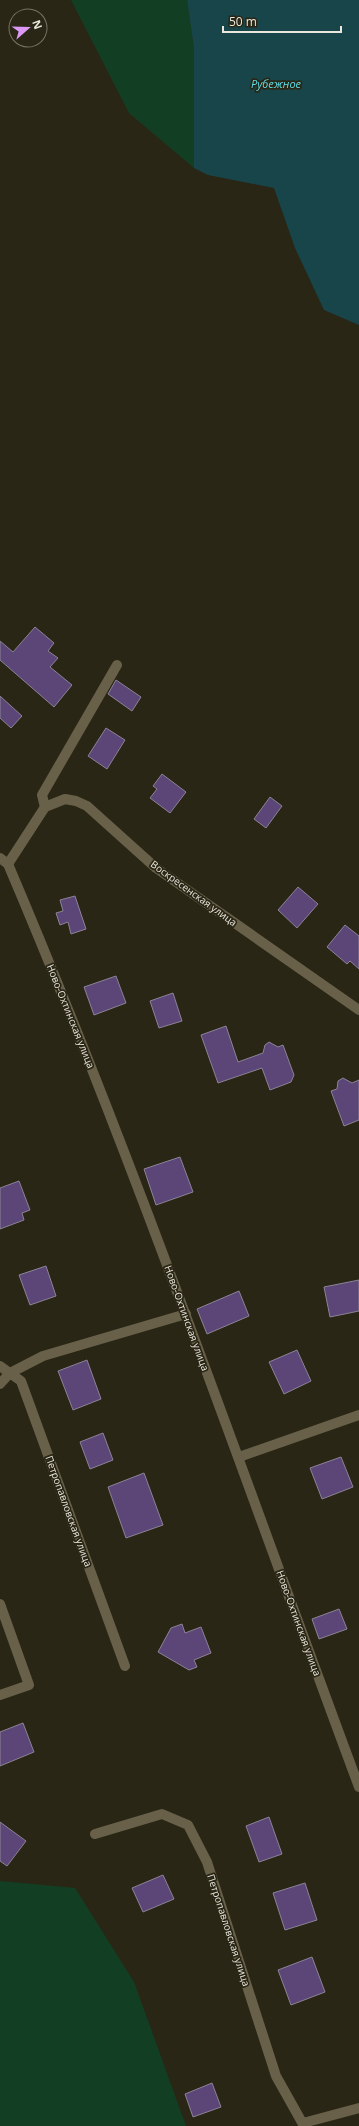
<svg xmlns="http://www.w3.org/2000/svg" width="359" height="2126" viewBox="0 0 359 2126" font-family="'Open Sans',sans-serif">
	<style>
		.green { fill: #123f23 }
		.water { fill: #18454a }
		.building { fill: #5c4678; stroke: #8b8396 }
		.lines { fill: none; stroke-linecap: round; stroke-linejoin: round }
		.service { stroke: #686049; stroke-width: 10 }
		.minor { stroke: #686049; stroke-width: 10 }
		.tertiary { stroke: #686049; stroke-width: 10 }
		.labels { text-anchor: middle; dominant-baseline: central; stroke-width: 3.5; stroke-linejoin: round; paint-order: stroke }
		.street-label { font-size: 10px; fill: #eae7dd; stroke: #292615 }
		.water-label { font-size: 11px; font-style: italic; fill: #5eddeb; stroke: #292615 }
	</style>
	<rect width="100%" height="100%" fill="#292615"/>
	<path class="green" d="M71,0H187L194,48V168L129,113Z
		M0,1881L75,1888L134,1982L186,2126H0Z"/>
	<path class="water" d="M187,0H359V325L324,310L295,248L274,188L208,175L194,168V48Z"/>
	<path class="building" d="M35,627L54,643L48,651L58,658L50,667L72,685L54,707L0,660V641L13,652Z
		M116,680L141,697L132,711L108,694Z
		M0,696L22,716L11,728L0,718Z
		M106,728L125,740L107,769L88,756Z
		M162,774L186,792L170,813L150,798L157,789L153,786Z
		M270,797L282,806L266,828L254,819Z
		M298,887L318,904L297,928L278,910Z
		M75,896L86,929L71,934L68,922L60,925L56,913L63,911L60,900Z
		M345,925L359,936V969L350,961L347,964L327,947Z
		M116,976L126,1003L94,1015L84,987Z
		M173,993L182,1021L159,1028L150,1001Z
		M226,1026L238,1062L263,1053L265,1045L269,1042L278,1047L283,1045L294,1075L291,1082L270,1090L262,1068L218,1083L201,1035Z
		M343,1078L352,1083L359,1080V1120L344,1126L331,1091L337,1089L338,1081Z
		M180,1157L193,1192L156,1205L144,1169Z
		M19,1181L30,1210L22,1213L24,1220L0,1229V1188Z
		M46,1266L56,1296L30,1305L19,1275Z
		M359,1280V1311L330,1317L324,1287Z
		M239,1291L249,1316L207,1334L197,1309Z
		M297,1350L311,1381L284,1394L269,1362Z
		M87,1360L101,1399L73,1410L58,1371Z
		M103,1433L113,1460L90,1469L80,1442Z
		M341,1457L353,1487L322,1499L310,1468Z
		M144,1473L163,1525L126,1538L108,1487Z
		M339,1609L347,1629L319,1639L312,1619Z
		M182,1624L185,1633L201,1627L211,1653L194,1660L197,1667L189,1670L158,1652L171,1628Z
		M23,1723L34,1752L0,1766V1732Z
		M269,1817L282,1854L259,1862L246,1826Z
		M0,1822L26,1841L7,1866L0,1861Z
		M163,1875L174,1899L143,1912L132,1888Z
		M305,1883L317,1920L285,1930L273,1893Z
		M312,1957L325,1992L291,2005L278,1970Z
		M212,2083L221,2107L193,2117L185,2094Z"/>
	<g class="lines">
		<path class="service" d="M45,807L42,795L117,665"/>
		<path class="minor" d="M8,864L45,807L65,799L76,801L87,806L156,868L359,1010
			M0,1366L21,1381L125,1666
			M0,1384L10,1373L43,1356L186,1314
			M239,1457L359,1415
			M0,1604L29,1685L0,1695
			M95,1834L162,1814L188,1825L207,1862L276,2076L304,2126
			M303,2123L359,2108"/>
		<path class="tertiary" d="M0,858L8,864C137,1167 244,1478 359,1787"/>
	</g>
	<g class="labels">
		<g class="street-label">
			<text transform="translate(194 893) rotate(36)">Воскресенская улица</text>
			<text transform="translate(71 1016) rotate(68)">Ново-Охтинская улица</text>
			<text transform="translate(187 1318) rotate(70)">Ново-Охтинская улица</text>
			<text transform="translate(69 1511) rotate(70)">Петропавловская улица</text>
			<text transform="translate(299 1623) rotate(70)">Ново-Охтинская улица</text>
			<text transform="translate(229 1930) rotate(72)">Петропавловская улица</text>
		</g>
		<g class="water-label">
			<text x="276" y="83">Рубежное</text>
		</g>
	</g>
	<g transform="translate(28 28) rotate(70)"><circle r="19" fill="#292615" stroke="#767365"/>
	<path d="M0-3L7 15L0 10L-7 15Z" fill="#db99f5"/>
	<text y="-6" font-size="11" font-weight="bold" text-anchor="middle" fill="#eae7dd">N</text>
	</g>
	<path d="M223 26v6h118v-6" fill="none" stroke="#eae7dd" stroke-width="2"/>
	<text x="229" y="26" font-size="12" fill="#eae7dd" stroke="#292615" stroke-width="3" paint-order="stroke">50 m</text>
</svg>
